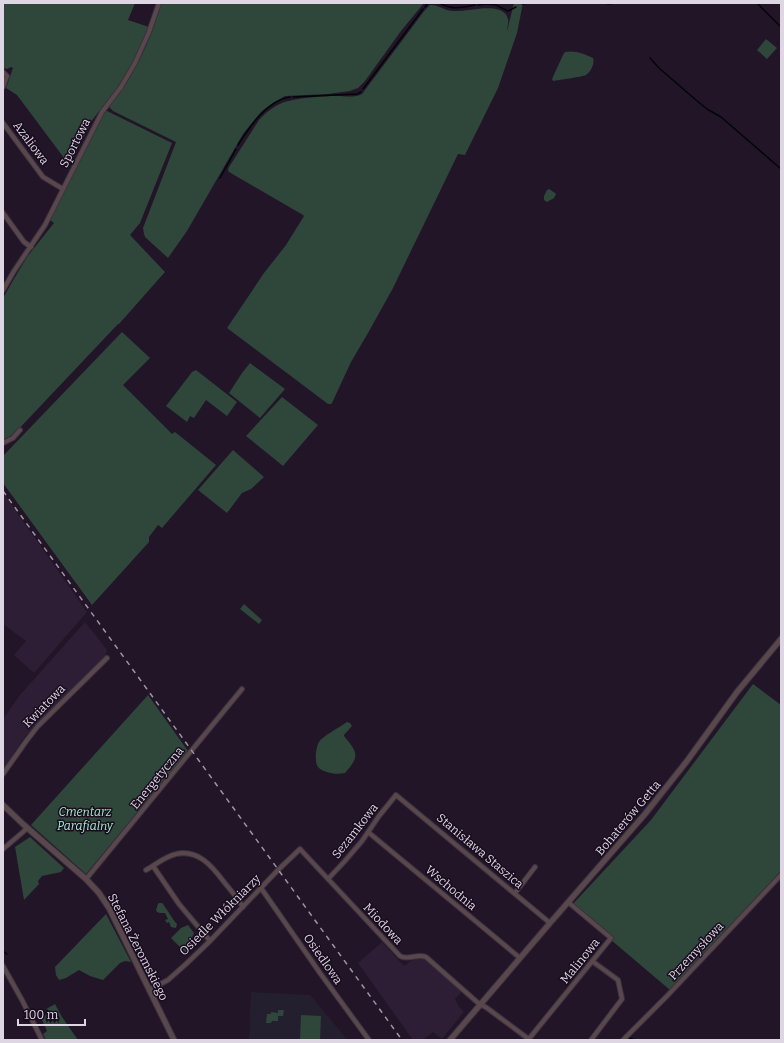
<svg xmlns="http://www.w3.org/2000/svg" width="784" height="1043" viewBox="0 0 784 1043" font-family="Bitter,serif">
	<style>
		.built { fill: #2e1e35 }
		.education { fill: #241f2f }
		.green { fill: #2f463b }
		.lines { fill: none; stroke-linecap: round; stroke-linejoin: round }
		.stream { stroke: #000609; stroke-width: 1.5 }
		.minor-casing { stroke: #3c3041; stroke-width: 6 }
		.tertiary-casing { stroke: #3c3041; stroke-width: 7 }
		.minor { stroke: #59484b; stroke-width: 4 }
		.tertiary { stroke: #59484b; stroke-width: 5 }
		.rail { stroke: #9e94a2; stroke-width: 1.5; stroke-dasharray: 5 5; stroke-linecap: butt }
		.labels { text-anchor: middle; dominant-baseline: central; stroke-width: 3; stroke-linejoin: round; paint-order: stroke }
		.street-label { font-size: 12px; fill: #ded6e2; stroke: #180c1e }
		.park-label { font-size: 12px; font-style: italic; fill: #a4ebca; stroke: #180c1e }
	</style>
	<rect width="100%" height="100%" fill="#221527"/>
	<path class="built" d="M4,494L87,612L34,673L14,655L26,641L3,624V623Z
		M85,622L107,650L105,657L37,724L25,737L14,753L3,770V719L20,695Z
		M382,942L404,966L415,958H423L462,991L455,999L459,1007L464,1012L442,1039L433,1032L423,1040H413L358,963Z"/>
	<path class="education" d="M251,992L310,995L348,1040H249Z"/>
	<path class="green" d="M3,3H135L128,20L149,27L138,52L132,65L115,91L93,119L70,163L67,162L17,95L6,88L13,68L11,67L7,69L3,68Z
		M161,3H424L401,31L365,81L358,88L350,91L328,94L285,96L273,103L262,111L255,119L243,134L187,231L168,258L145,237L144,234L143,228L176,142L113,111L109,107C113,99 122,90 127,82C142,57 154,31 161,3Z
		M514,3H523L517,33L498,88L465,155L458,154L393,288L368,333L351,362L332,403L331,404H328L227,328L264,273L286,245L304,216L303,215L229,172L228,170L229,167L259,120C265,113 273,107 282,103C295,98 322,96 337,96C345,96 355,98 362,94L425,10L430,5C438,4 445,11 454,11C467,12 504,0 508,19C509,23 507,27 507,31Z
		M766,39L777,48L767,59L757,50Z
		M565,52C575,50 585,54 593,58C595,63 591,72 586,75C581,77 559,80 553,81L552,79L563,55Z
		M105,110L172,143L140,223L130,235L165,272L119,324H118L14,434L3,440V298L11,284L27,257L54,223L50,220Z
		M549,189L555,193L556,194L554,198L547,202L544,200V196L547,190Z
		M122,332L150,358L123,385L172,434L175,432L216,465L162,528L158,525L149,537V542L92,605L3,483V456Z
		M250,363L285,389L260,418L229,393L242,373Z
		M196,370L237,402L227,416L206,400L194,418L190,416L187,422L166,406L192,372Z
		M282,397L318,425L283,466L246,436Z
		M233,450L264,477L251,489L242,493L227,513L198,490Z
		M244,604L262,620L259,624L240,609Z
		M753,684L781,705V871L670,990L571,906L651,820Z
		M148,695L188,751L86,874L31,825Z
		M347,722L350,723L352,726L344,735V736C358,753 360,756 345,773C337,775 323,773 318,767C314,762 316,747 319,742C323,736 340,727 347,722Z
		M30,837L64,868L61,872L42,876L38,881L39,884L24,900L15,847Z
		M159,903H162L163,904L175,922L177,924L176,928L171,927L169,922L167,923L165,920L168,919L165,913H160L157,912L156,910L158,904Z
		M106,914L131,962L125,961L120,963L103,980L90,976L79,970L66,978L59,980L56,975L55,967Z
		M188,925L194,933L191,940L192,947L186,953L171,938L181,928Z
		M55,1004L62,1017L78,1040H46L43,1034L47,1031L41,1018L48,1014L46,1009Z
		M278,1010H284L283,1016H278V1021H272L271,1023H266L267,1014H271V1012L278,1013Z
		M301,1015L321,1016L320,1040H300Z"/>
	<g class="lines">
		<path class="stream" d="M439,3C453,10 460,8 475,5
			M593,3H604
			M604,3L609,4L615,3
			M757,3L781,27
			M522,4L528,3
			M478,5L486,4L496,5L508,11L516,7
			M425,7L428,3
			M650,58L659,68L696,100L707,109L721,117L781,169
			M363,89L423,9
			M293,97L357,94L361,92
			M238,145C249,128 267,100 290,97
			M220,178L236,149
			M3,951L7,954
			M627,1037L635,1040"/>
		<defs>
			<path id="minor" d="M3,72L7,76L3,87
				M3,123L43,177L63,189
				M3,213L24,242L31,247
				M3,290L14,271L45,225L102,112L121,87L135,63L149,32L159,3
				M3,443L13,438L20,430
				M3,774L27,740L38,726L107,658
				M368,832L520,958
				M3,849L23,832L27,828
				M153,866L179,904L210,941
				M146,870C155,865 166,856 176,854C198,849 212,866 224,882C231,890 237,898 243,907
				M86,879L242,689
				M328,879L344,862L362,841L379,816L396,795L550,923
				M261,888L320,973L369,1040
				M515,893L535,867
				M3,966L22,1000L42,1040
				M149,990L168,980L186,964L210,941L278,870L300,849L400,956C408,961 417,953 426,957L477,1002L487,1008L530,1040
				M528,1040L611,938L568,902
				M591,1040L622,999L618,980L592,961
				M623,1040L667,996L781,875"/>
			<path id="tertiary" d="M3,805L24,825L86,879L99,893L109,908L174,1040
				M450,1040L550,923L645,814L687,761L737,692L781,639"/>
		</defs>
		<use href="#minor" class="minor-casing"/>
		<use href="#tertiary" class="tertiary-casing"/>
		<use href="#minor" class="minor"/>
		<use href="#tertiary" class="tertiary"/>
		<path class="rail" d="M3,491L402,1040"/>
	</g>
	<g class="labels">
		<g class="street-label">
			<text transform="translate(31 143) rotate(53)">Azaliowa</text>
			<text transform="translate(75 143) rotate(-63)">Sportowa</text>
			<text transform="translate(44 706) rotate(-46)">Kwiatowa</text>
			<text transform="translate(157 778) rotate(-51)">Energetyczna</text>
			<text transform="translate(628 818) rotate(-50)">Bohaterów Getta</text>
			<text transform="translate(355 831) rotate(-52)">Sezamkowa</text>
			<text transform="translate(480 851) rotate(40)">Stanisława Staszica</text>
			<text transform="translate(451 888) rotate(40)">Wschodnia</text>
			<text transform="translate(220 915) rotate(-45)">Osiedle Włókniarzy</text>
			<text transform="translate(383 924) rotate(47)">Miodowa</text>
			<text transform="translate(138 947) rotate(63)">Stefana Żeromskiego</text>
			<text transform="translate(696 951) rotate(-47)">Przemysłowa</text>
			<text transform="translate(323 959) rotate(55)">Osiedlowa</text>
			<text transform="translate(580 961) rotate(-51)">Malinowa</text>
		</g>
		<g class="park-label">
			<text x="85" y="812">Cmentarz<tspan x="85" dy="14">Parafialny</tspan></text>
		</g>
	</g>
	<rect width="784" height="1043" fill="none" stroke="#ded6e2" stroke-width="8"/>
	<path d="M18 1019v6h67v-6" fill="none" stroke="#ded6e2" stroke-width="2"/>
	<text x="24" y="1019" font-size="12" fill="#ded6e2" stroke="#180c1e" stroke-width="3" paint-order="stroke">100 m</text>
</svg>
